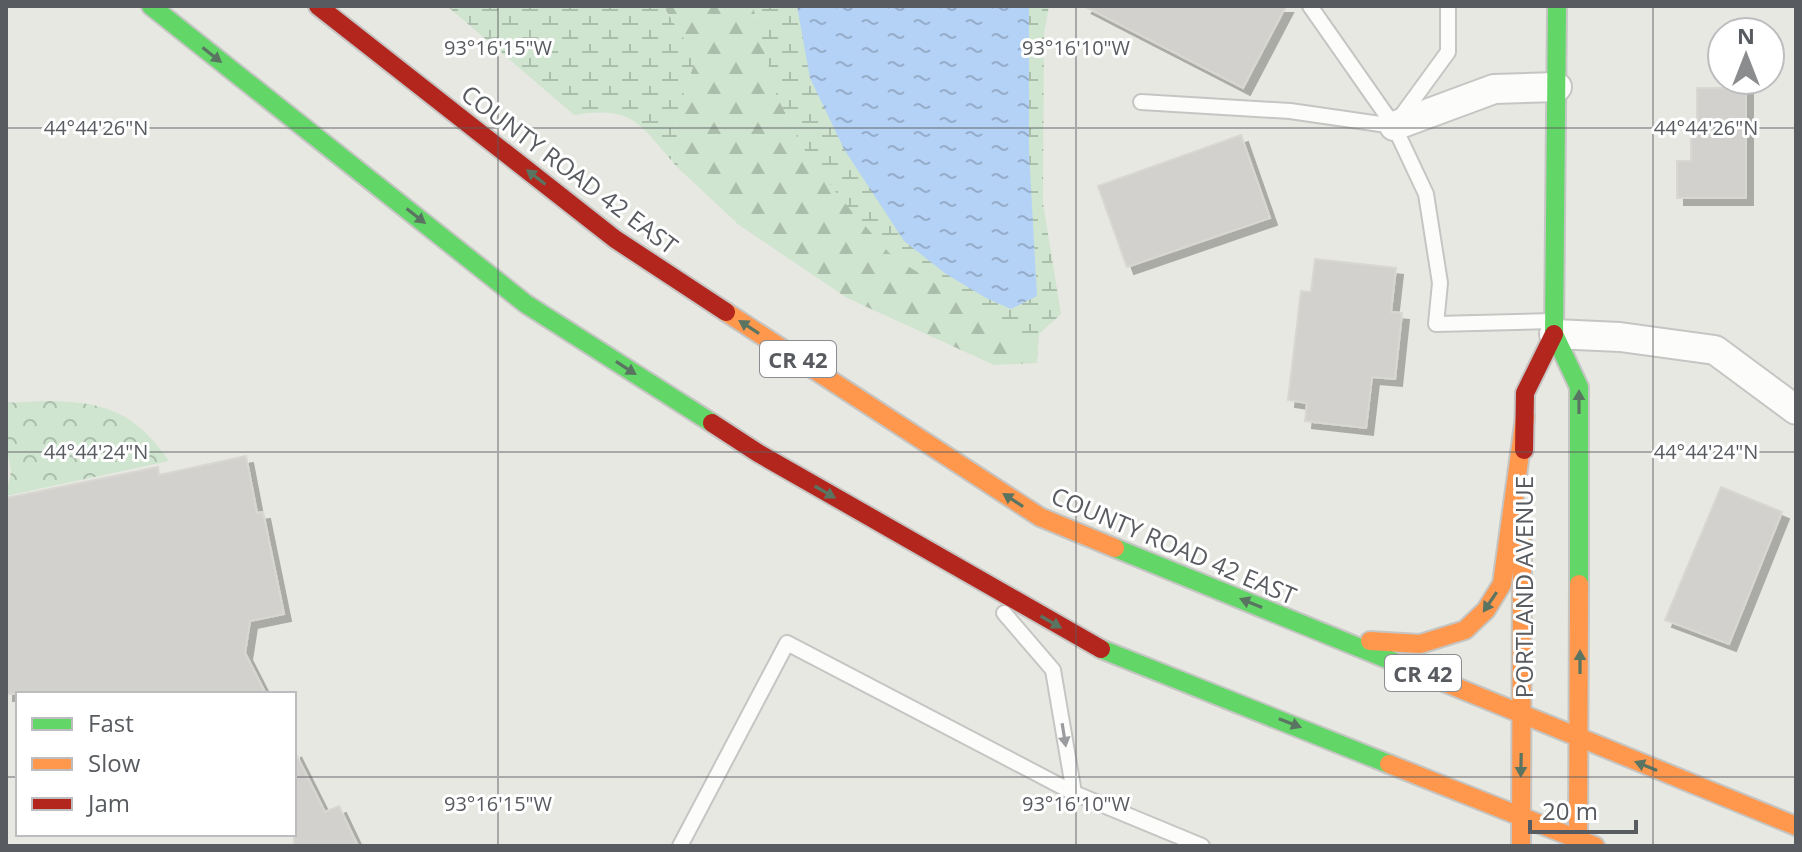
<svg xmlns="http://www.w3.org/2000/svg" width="1802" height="852" viewBox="0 0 1802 852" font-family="'Open Sans',sans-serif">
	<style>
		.forest { fill: url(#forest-firs) }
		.wetland { fill: url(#wetland-marsh) }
		.park { fill: url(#park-crowns) }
		.water { fill: url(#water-ripples) }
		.building { fill: #d2d1cd; stroke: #d8d7d2; stroke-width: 2; filter: url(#shadow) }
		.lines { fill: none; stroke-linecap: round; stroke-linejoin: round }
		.lane-casing { stroke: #c5c6c4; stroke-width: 18 }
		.street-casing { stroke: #c5c6c4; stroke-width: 32 }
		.fast-casing { stroke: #c5c5c4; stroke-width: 22 }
		.slow-casing { stroke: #c5c5c4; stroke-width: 22 }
		.jam-casing { stroke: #c5c5c4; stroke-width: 22 }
		.lane { stroke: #fcfcfb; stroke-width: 14 }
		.street { stroke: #fcfcfb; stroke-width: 28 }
		.fast { stroke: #63d668; stroke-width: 18 }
		.slow { stroke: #ff974d; stroke-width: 18 }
		.jam { stroke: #b3261e; stroke-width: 18 }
		.oneway { fill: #5a7462 }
		.oneway2 { fill: #9a9b9e }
		.ticks { fill: none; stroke: #585b60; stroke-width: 2; stroke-opacity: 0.45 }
		.labels { text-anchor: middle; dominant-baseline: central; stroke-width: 6; stroke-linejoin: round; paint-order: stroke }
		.shield { fill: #fff; stroke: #8a8c90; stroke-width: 2 }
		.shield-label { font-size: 22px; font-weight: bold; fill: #585b60 }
		.street-label { font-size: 24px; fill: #585b60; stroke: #fff }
		.ticks-label { font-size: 20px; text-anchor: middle; fill: #585b60; stroke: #fff; stroke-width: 6; stroke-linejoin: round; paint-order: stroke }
	</style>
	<defs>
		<pattern id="forest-firs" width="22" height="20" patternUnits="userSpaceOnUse" patternTransform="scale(2)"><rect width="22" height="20" fill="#cfe5cf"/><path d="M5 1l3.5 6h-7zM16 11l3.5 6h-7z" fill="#abbdab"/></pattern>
		<pattern id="wetland-marsh" width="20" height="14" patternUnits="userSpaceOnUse" patternTransform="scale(2)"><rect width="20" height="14" fill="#cfe5cf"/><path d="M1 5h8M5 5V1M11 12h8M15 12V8" fill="none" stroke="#abbdab"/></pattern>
		<pattern id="park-crowns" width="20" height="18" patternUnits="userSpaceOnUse" patternTransform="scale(2)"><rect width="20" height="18" fill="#cfe5cf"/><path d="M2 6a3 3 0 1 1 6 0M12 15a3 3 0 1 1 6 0" fill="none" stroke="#abbdab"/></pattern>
		<pattern id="water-ripples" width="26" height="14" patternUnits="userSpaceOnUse" patternTransform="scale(2)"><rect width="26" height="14" fill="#b4d2f6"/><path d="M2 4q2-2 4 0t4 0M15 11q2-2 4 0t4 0" fill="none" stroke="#95adcb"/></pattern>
		<filter id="shadow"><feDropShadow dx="7" dy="7" stdDeviation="0" flood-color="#0004"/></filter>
	</defs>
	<rect width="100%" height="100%" fill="#e8e8e2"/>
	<path class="forest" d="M663,6H753L776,94L801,145L1015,334H1039L1037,363L994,365L847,298L739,225L678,168L676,116L696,58Z"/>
	<path class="wetland" d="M447,6H663L696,58L676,116L678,168C640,126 636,105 574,115Z
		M753,6H1049L1044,34L1043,203L1061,314L1039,334H1015L892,256L841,199L801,145L776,94Z"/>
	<path class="park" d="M44,401C102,401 135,411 169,461L6,496L11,471L6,445V403Z"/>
	<path class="water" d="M797,6H1029V152L1037,296L1011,309L986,298L946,274L904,241L844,149L810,78Z"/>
	<path class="building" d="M1084,6H1286L1243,88Z
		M1697,88H1746V198H1677V161H1691V126H1697Z
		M1241,135L1270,218L1127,267L1098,186Z
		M1315,259L1396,268L1391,312L1402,313L1395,379L1372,377L1366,428L1305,421L1307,403L1288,400L1301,291L1311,292Z
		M246,456L257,513L263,512L284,614L250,621L245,653L266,694H6V498L158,467L159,475Z
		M1721,487L1782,512L1729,644L1665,620Z
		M294,750L325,812L339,806L358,846H294Z"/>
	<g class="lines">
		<defs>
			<path id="lane" d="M1448,6V52L1394,126L1426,194L1440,283L1436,324L1552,321
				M1141,102L1290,111L1394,126L1310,6
				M1004,613L1053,670L1074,793
				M680,846L787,643L1074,793L1202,846"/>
			<path id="street" d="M1394,126L1494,89L1557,87
				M1554,334L1620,337L1715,350L1796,410"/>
			<path id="fast" d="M151,6L526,304L712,423
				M1557,6L1554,334L1579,387V584
				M1115,548L1424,674
				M1101,649L1389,764"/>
			<path id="slow" d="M726,312L1040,517L1115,548
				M1370,641L1420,644L1465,630L1486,610L1502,584L1525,417
				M1424,674L1796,826
				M1389,764L1595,846
				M1521,846L1522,542
				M1578,846L1579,584"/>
			<path id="jam" d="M318,6L615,239L726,312
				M712,423L758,453L1101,649
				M1524,450L1525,393L1554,334"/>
		</defs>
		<use href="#lane" class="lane-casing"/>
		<use href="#street" class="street-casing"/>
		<use href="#fast" class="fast-casing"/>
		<use href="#slow" class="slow-casing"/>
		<use href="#jam" class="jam-casing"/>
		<use href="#lane" class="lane"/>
		<use href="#street" class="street"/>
		<use href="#fast" class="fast"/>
		<use href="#slow" class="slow"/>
		<use href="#jam" class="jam"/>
	</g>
	<defs><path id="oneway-solid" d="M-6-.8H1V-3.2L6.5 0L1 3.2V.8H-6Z" transform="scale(2)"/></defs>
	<g class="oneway">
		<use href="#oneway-solid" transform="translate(212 55) rotate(38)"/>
		<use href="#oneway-solid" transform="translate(536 177) rotate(-142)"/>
		<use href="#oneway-solid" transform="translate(416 216) rotate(38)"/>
		<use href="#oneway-solid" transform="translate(749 327) rotate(-147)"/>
		<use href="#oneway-solid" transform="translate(626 368) rotate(33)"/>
		<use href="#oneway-solid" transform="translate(1579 402) rotate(-90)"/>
		<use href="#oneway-solid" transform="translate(825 492) rotate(30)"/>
		<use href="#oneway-solid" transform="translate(1013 500) rotate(-147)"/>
		<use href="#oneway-solid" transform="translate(1490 602) rotate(124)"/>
		<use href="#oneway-solid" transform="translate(1251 603) rotate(-158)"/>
		<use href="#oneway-solid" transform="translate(1051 622) rotate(30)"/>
		<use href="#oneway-solid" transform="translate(1580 662) rotate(-90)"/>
		<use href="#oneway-solid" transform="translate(1290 723) rotate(21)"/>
		<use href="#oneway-solid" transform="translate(1521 765) rotate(91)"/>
		<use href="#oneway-solid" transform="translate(1646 766) rotate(-158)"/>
	</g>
	<use class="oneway2" href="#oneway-solid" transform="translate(1064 735) rotate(81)"/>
	<path class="ticks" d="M498,6V846M1076,6V846M1653,6V846M6,128H1796M6,452H1796M6,777H18M294,777H1796"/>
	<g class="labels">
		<g class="shield">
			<rect x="760" y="341" width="76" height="36" rx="6"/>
			<rect x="1385" y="655" width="76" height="36" rx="6"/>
		</g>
		<g class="shield-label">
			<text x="798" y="359">CR 42</text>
			<text x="1423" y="673">CR 42</text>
		</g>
		<g class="street-label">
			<text transform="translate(570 169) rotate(37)">COUNTY ROAD 42 EAST</text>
			<text transform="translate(1174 545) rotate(23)">COUNTY ROAD 42 EAST</text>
			<text transform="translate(1523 587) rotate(-90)">PORTLAND AVENUE</text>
		</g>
	</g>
	<g class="ticks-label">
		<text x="498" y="55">93°16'15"W</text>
		<text x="1076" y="55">93°16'10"W</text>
		<text x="96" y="135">44°44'26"N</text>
		<text x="1706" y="135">44°44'26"N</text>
		<text x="96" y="459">44°44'24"N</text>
		<text x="1706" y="459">44°44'24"N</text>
		<text x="498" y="811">93°16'15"W</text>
		<text x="1076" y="811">93°16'10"W</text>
	</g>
	<rect width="1802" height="852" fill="none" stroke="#585b60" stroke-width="16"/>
	<rect x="16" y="692" width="280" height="144" fill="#ffffff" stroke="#bcbdbf" stroke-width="2"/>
	<rect x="32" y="718" width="40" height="12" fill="#63d668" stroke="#bcbdbf" stroke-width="2"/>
	<text x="88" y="732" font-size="24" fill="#585b60">Fast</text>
	<rect x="32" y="758" width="40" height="12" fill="#ff974d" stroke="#bcbdbf" stroke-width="2"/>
	<text x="88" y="772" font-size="24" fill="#585b60">Slow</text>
	<rect x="32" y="798" width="40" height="12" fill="#b3261e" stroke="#bcbdbf" stroke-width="2"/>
	<text x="88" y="812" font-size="24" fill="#585b60">Jam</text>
	<g transform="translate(1746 56)"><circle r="38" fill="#ffffff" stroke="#bcbdbf" stroke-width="2"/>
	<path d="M0-6L14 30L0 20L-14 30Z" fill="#8a8c8e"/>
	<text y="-12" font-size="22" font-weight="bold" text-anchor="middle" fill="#585b60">N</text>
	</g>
	<path d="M1530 820v12h106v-12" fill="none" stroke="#585b60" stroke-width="4"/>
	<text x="1542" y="820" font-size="24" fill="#585b60" stroke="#ffffff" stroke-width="6" paint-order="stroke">20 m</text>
</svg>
